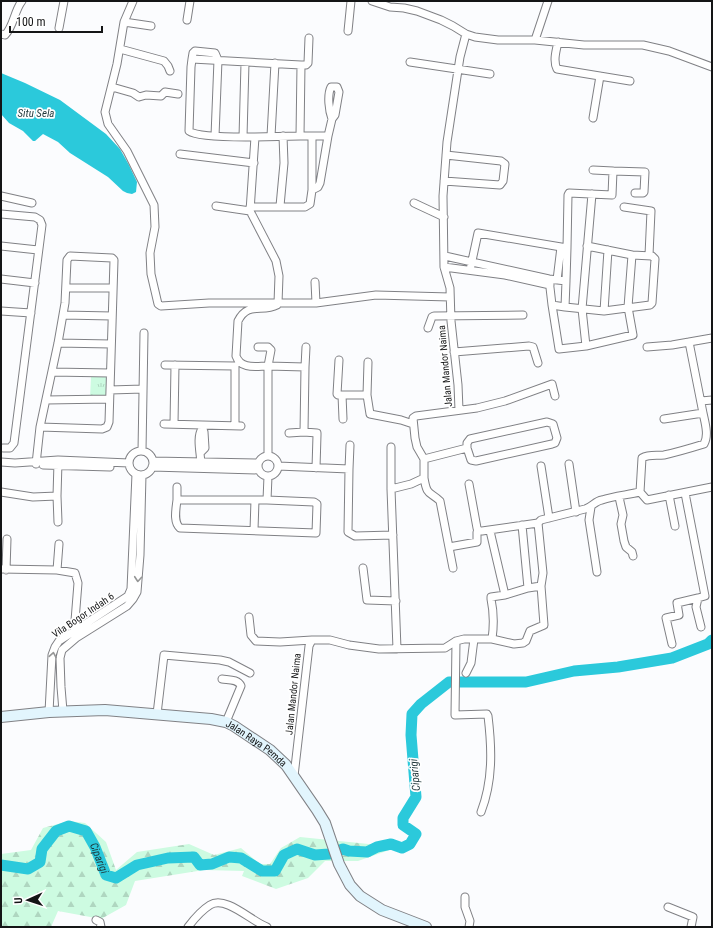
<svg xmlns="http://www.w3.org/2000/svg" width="713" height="928" viewBox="0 0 713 928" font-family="'Roboto Condensed',sans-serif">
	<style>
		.forest { fill: url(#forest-firs) }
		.park { fill: url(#park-tufts) }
		.water { fill: #2bc9db }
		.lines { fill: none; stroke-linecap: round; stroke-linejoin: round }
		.river { stroke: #2bc9db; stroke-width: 11 }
		.street-casing { stroke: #808185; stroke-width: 9 }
		.secondary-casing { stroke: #808185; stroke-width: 12 }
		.street { stroke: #fff; stroke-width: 7 }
		.secondary { stroke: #e2f5fd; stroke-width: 10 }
		.oneway { stroke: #959696 }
		.labels { text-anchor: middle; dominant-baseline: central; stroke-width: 3.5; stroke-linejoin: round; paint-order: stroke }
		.street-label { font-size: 10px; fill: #141516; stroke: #fff }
		.water-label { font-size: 11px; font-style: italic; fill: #1f373a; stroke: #fff }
	</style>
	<defs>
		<pattern id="forest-firs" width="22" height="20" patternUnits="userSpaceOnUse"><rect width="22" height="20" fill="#cdfbe1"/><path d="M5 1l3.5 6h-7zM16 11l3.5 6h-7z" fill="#afd6c0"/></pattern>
		<pattern id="park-tufts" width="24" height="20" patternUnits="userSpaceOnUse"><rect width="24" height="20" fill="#cdfbe1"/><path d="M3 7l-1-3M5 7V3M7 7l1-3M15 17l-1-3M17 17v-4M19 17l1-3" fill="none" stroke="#afd6c0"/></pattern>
	</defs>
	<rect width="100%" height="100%" fill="#fbfcfe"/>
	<path class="forest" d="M69,821L85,823L106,842L116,870L137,852L189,844L214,855L241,848L260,864H270L281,848L300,837L398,847L358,861H325L308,878L276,889L242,876L244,871L204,870L135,881L126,905L101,919L58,911L51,927H1V854L31,850L43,828Z"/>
	<path class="park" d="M107,375L108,398H90L91,377Z"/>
	<path class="water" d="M1,73L25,83L60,100L106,134L120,149L129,165L137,182L136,192L132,194L127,193L123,191L108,177L70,153L58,142L43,134L35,141H33L23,131L9,123L1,114Z"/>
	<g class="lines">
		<path class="river" id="s1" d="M1,865L28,869L40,862L42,849L56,831L69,826L86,831L95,847L106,875L116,878L137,865L168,858L194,857L200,865L212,864L229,857L241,858L262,871H275L284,855L297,849L315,855L329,854L343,849L349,851L367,852L377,847L391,844L402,848L410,844L416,834L403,825V818L416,797L411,735L412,714L421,704L449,682H526L574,671L618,667L672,658L708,644L712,640"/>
		<defs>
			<path id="street" d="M133,1L124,22L117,64L105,112L108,124L127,151L154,205L155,227L150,253L151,274L158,304L161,306L209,303H316L376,295L450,297
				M372,1L390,7L404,8L417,11L441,20L453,26L466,34L475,37L498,40H535L584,45H643L669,51L712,67
				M187,20L190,1
				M124,22L151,26
				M59,28L64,1
				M348,31L351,1
				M1,34L5,35C14,26 14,11 22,1
				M535,40L548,1
				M558,42C556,51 553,61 557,69L630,81
				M120,49L164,61L168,66L170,71
				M192,59L193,53L195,51L215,53L218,60L215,136
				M410,62L490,74
				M301,65H306L308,63L309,38
				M112,87L133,93L139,97L146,95L161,96L165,92L178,94
				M593,118L600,76
				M271,136L275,63
				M312,136V190
				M243,137L245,63
				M255,137L300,136
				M180,154L254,163
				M593,170L613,171
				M444,181L500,185L503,181L505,164L501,161L446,155
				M1,196L32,203
				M414,203L444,217
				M216,206L250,211
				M280,206L284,163L283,136
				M250,207H305L310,204L312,190L318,187L320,183L328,136
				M624,207L651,211L649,255
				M1,214L35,217L40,220L42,225L14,443L10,448H3
				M1,246L38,250
				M445,256L549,279L566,281L565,307L552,305L549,279
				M444,267L505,275L550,285
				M470,270L478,233L567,248L568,195L569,193L612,195L613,171L645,172L644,192L643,193H635
				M1,279L35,283
				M557,280L561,247
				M566,281L567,248
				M315,282L316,303
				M66,288H113
				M552,305L559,349L586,346L633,335L628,307L632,255L587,246
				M565,307L604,311L650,305L652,303L655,259L652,256L632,255
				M1,311L31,313
				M604,311L608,250
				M63,315L112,316
				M428,328L432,317L434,316L523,315
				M689,342L703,413
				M58,343L111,344
				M586,346L582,309L592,194
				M258,347H268L271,350L268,366L305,367L304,432L317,433V435L316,468
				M647,347L672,345L712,338
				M454,352L529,346L533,347L538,363
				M339,360L337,394L338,395H367L370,414L401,420L413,424
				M165,365L235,366V426
				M305,367L306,347
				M52,372L110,373
				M110,390L143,389
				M342,395L343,419
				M367,395L368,362
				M46,400L109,399
				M701,401L712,400
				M459,410L458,385L451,321L450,288L444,267L443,196L447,142L460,57L466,34
				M164,424L241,426
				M174,424L175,365
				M289,433L304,432
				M391,447V489L397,649
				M142,451L144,333
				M129 463a12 12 0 1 1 24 0a12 12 0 1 1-24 0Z
				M201,452L205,448L204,432L202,426
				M268,455V366C257,366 241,370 236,356L238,321C248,301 262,313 277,305L278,303L279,276L276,261L250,211L255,137C242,137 198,138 189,131L191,67L192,59L301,65L300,136H328L332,119L335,115L339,92L337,87H331C327,95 329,111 332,119
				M258 466a10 10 0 1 1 20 0a10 10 0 1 1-20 0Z
				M424,459L467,448V443L470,439L547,422L553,424L557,438L555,443L552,444L476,461L471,460L467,448
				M153,461L258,463
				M1,462L15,463L58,460L129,463
				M36,464L40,427L102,429L107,427L109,422L114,260L112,258L70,256L67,260L65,303L58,343L40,427
				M569,464L576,512
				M43,465L110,467
				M201,465C201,455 196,437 202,429
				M278,466L349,469L348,532L355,536L393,535
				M541,466L549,518
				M152,467L259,470
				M349,469L350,445
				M424,478C427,496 429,491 440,501L453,568
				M469,484L477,528L479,531H482L538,523L541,520L585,509C592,507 595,501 602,500C614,496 627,495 640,492L647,500L712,487
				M391,489L411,484L424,478V459L417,447L415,438L413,418L416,416L477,408L505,401L552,384L555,396
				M1,492L33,497L57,496
				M640,492L642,458C649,454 657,456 664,455C678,452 691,448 704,444C709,435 705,423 703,413L664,419
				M685,493L705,596L698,598L696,607L701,627
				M669,495L675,526
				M619,497L623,515L621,524L624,541L626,547L632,552L633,556
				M177,500V487
				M267,500L314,502L317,504L316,533L180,528C173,522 176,509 177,500H267L268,476
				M591,507L589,520L597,572
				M58,522L57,496L58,462
				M522,525L528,588
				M254,530L255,500
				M490,531L505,595L528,588L541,586
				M449,547L477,542V532L479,531
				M363,568L367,600L396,601
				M1,569L57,570L75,573L78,583L74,633
				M6,570L7,539
				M57,570L59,544
				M249,617L251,635L256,641L280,642L312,640
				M492,639C494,625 494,613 491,599V597L505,595
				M456,641L455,715L487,714L488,716C492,749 493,781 481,812
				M672,644L666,618L679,615L677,603L698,598
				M466,673L471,663L474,639
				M222,679C229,680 238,679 241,686L226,722
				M63,711L61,687L60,658L62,650L76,638L127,606L133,599L137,592L140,555L142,475
				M49,712L52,655L55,647L59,641L128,596L131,589L136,474
				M157,714L164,655L220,660L229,662L250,673
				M294,776L309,646L312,640H330L349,645L379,649L445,648L456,641L464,639H492L514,644L523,643L526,641L530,631L544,625L541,586L543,573L538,523
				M465,897V907L470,921L469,927
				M668,907L693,917L691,927
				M96,920L100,922L101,927
				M188,927C194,919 202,910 210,905C226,895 252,922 267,927"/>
			<g id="secondary">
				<path id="s2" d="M1,717L49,712L105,710L211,719L226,722L234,726L270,750L286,765L317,810L325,823L339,864L350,885L360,896L382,910L426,927"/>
			</g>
		</defs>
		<use href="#street" class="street-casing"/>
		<use href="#secondary" class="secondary-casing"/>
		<use href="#street" class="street"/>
		<use href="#secondary" class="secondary"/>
	</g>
	<defs><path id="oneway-chevron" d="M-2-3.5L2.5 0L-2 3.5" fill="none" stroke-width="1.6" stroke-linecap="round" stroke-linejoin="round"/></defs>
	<g class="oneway">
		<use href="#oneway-chevron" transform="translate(138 579) rotate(95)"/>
		<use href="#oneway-chevron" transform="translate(53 655) rotate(-80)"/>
	</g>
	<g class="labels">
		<g class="street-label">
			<text transform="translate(445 366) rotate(-95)">Jalan Mandor Naima</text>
			<text transform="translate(83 615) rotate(-34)">Vila Bogor Indah 6</text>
			<text transform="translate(293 694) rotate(-84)">Jalan Mandor Naima</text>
			<text stroke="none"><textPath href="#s2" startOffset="263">Jalan Raya Pemda</textPath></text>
		</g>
		<g class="water-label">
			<text x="36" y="113">Situ Sela</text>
			<text transform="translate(415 775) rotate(-95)">Ciparigi</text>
			<text stroke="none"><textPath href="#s1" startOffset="139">Ciparigi</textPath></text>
		</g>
	</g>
	<rect width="713" height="928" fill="none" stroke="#141516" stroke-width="4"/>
	<g transform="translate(28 900) rotate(267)" stroke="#ffffff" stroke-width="3" paint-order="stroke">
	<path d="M0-3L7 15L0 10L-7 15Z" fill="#141516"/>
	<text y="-6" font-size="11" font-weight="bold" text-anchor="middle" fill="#141516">U</text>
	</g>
	<path d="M10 26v6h92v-6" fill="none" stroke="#141516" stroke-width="2"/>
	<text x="16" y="26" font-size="12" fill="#141516" stroke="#ffffff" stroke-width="3" paint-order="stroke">100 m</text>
</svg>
